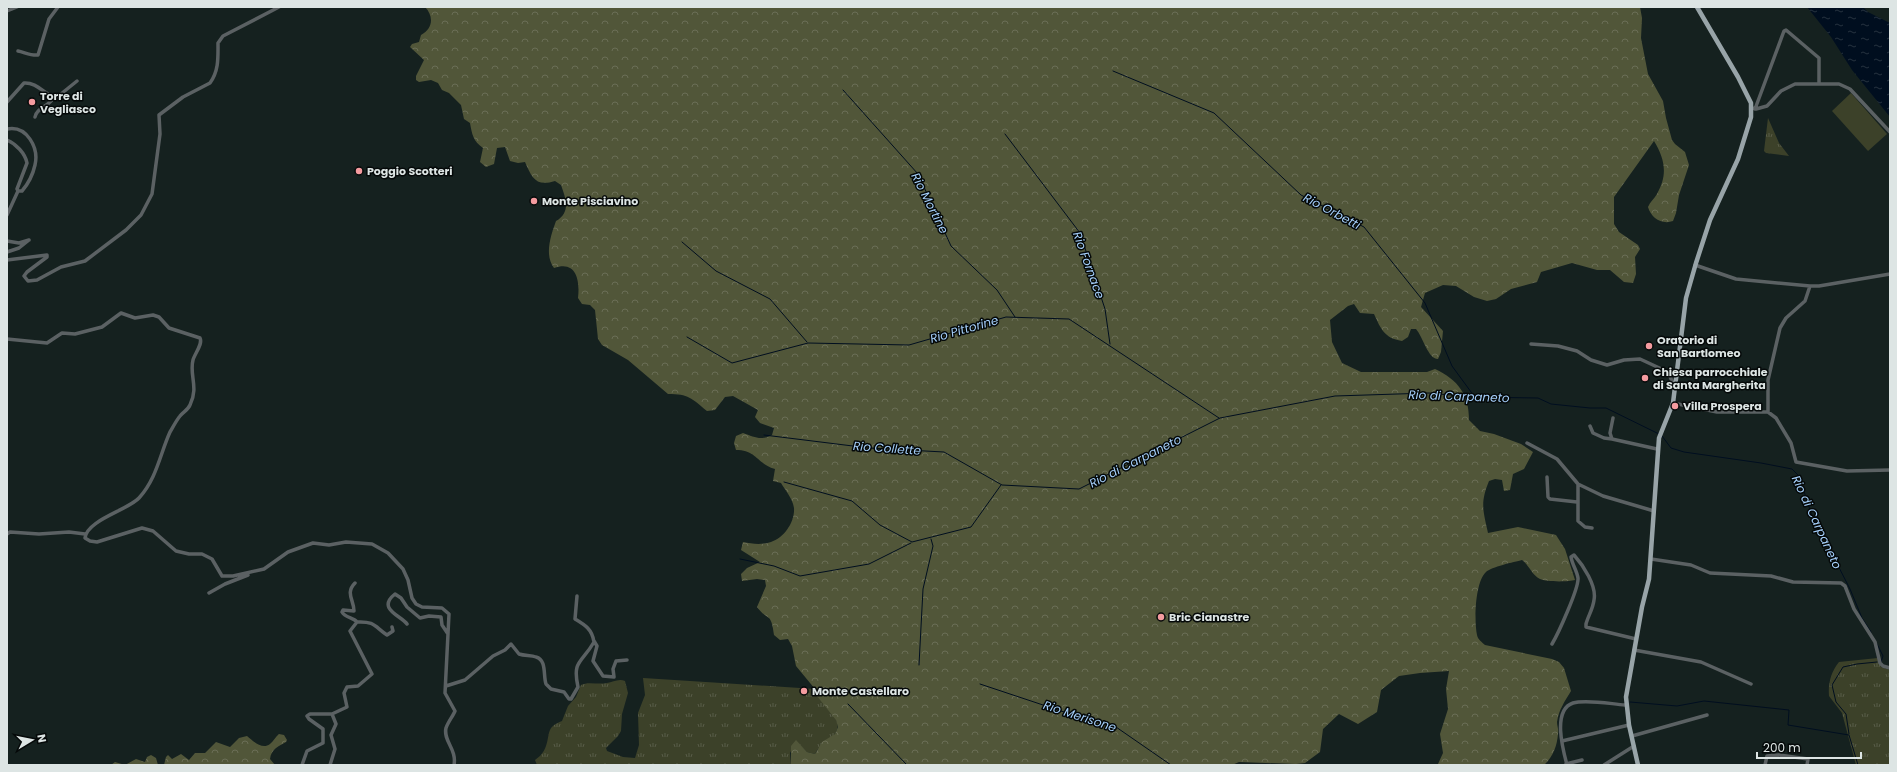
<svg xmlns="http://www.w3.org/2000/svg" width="1897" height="772" viewBox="0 0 1897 772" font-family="Poppins,sans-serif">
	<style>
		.grass { fill: url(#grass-tufts) }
		.forest { fill: url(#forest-crowns) }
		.park { fill: #3c4129 }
		.water { fill: url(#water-ripples) }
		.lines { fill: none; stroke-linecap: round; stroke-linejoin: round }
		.stream { stroke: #000e1f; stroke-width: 1 }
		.minor { stroke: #5b6163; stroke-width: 3.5 }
		.major { stroke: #98a4a8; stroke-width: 4.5 }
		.poi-dot { fill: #f49b9f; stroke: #050909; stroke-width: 1.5 }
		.labels { text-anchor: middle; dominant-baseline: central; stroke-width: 3; stroke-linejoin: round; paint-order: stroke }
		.poi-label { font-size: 11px; font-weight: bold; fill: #dde5e4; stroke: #050909; text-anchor: start }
		.water-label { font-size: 12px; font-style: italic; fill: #a5cffa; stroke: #050909 }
	</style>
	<defs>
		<pattern id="grass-tufts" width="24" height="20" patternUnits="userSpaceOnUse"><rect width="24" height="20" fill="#3c4129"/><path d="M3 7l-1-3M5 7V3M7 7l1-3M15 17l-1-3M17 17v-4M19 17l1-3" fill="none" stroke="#585c48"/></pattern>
		<pattern id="forest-crowns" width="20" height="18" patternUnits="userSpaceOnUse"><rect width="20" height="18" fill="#515639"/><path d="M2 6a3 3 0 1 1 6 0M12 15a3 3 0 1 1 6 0" fill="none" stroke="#6a6e56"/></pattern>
		<pattern id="water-ripples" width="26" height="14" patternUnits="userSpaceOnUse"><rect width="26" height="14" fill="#000e1f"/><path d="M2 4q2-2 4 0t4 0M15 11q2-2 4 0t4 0" fill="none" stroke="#25313f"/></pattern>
	</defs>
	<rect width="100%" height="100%" fill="#15211f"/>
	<path class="grass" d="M1768,118L1779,143L1789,156L1766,153L1764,151Z
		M1878,658L1881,667L1890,670V765H1856L1842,713L1829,696C1828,683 1831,672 1839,662Z
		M643,678L815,689C819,702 844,717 836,732C831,742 821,741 815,754L807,752L796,741L790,753L791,765H537L535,760C552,749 545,732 553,726C555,724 559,722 562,721L568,706L576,697L581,685C588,681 598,685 607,683C613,682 619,678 625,681L628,693L622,714L621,731L618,736L606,748L607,751L623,757L635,758L639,745L638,713L645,695Z"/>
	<path class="forest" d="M425,7H1640L1642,18L1641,38L1648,74L1663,101L1666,118L1672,140L1675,144L1685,152L1689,165L1679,195L1676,213L1673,221C1662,225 1651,218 1648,207C1650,202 1654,199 1657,194C1668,175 1665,159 1654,141L1614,197V224L1619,232L1638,245L1640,249L1635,257L1636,274L1633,283L1624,282L1610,270H1597L1572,263L1541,272L1537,282L1511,289L1496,299L1487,301L1474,297L1456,286L1443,285L1425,293L1421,307L1443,331L1441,352L1438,359C1428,359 1423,337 1416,329H1411L1408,337L1402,341C1384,338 1381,329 1374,314L1360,313L1354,304L1348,306L1330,320L1332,342L1342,363L1361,372H1427L1435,369C1458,380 1469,394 1469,420L1480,431L1494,434L1521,444L1533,452L1524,469L1513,474L1510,490L1504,491L1502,480L1495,479L1489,481C1480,503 1483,510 1488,533L1518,527L1556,535L1565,549L1575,580C1568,582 1546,582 1540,579C1532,575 1529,565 1522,560C1514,562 1491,567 1486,572C1475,582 1474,621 1477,635C1478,640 1482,642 1485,645L1552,659L1559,662L1564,668L1571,691C1565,701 1559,709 1557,722C1557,726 1559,730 1558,734C1557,746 1553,757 1544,765H1435L1438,764L1443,753L1440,734L1448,709L1446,689L1449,671L1420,673L1399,676L1381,690L1377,712L1358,724L1339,714L1323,729L1320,752L1305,763L1296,764L1239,762L1232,765H791V746L796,740L807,752L815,754L822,742L835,734L838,727L836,720L817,696L815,689L796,666L792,646L788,639L780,640L774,635C771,611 768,622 757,607L766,586L765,580L757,579L742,581L741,574L747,568L760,562L741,550L743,542C752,544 762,545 771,542C784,538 795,522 794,508C793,499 785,490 781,483L773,481L775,469C757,464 757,450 736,450L734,443L736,436L743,433C754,437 761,441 772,435L774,428L760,423L755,417L758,410L733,396L725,397L715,410L707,411C691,398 689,394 668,394L628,360L602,345L598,339L595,310L590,305L582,304L578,298C580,281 577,260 554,268C544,255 551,235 556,221C571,212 566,199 561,185L555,181C536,187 532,178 525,162L518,163L510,161L505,147L497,148L494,164L486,167L480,162L483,148C473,141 472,134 470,123L464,119L461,105L449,93L442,90L438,83L431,80L419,82L416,80V76L424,60L410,47L412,44L419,42L421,35C433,29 434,16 425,7Z
		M279,734L284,735L287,740L286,742C279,746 271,749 270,759L275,765H164L166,757L168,755L172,759L181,754L189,760L195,753H205L216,742L230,747L239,738L247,736C253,741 262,750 270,744C274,741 275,737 279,734Z
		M151,755L156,758L158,765H111L115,762L125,765L136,759L145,762L147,757Z"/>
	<path class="park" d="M1851,93L1887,134L1868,151L1832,111Z"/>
	<path class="water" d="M1807,7H1863L1868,12L1890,23V117L1852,70L1831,37Z"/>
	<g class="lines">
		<path class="stream" d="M1113,71L1214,113L1301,195L1364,227L1425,303L1452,366L1474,396
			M843,90L918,174L951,246L997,290L1015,317
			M1005,134L1080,233L1105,309L1110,344
			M682,242L716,271L770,299L807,342
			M687,337L732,363L808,343L909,345L1006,317L1069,319L1219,418
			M764,435L869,448L944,452L1002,485L1079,489L1220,418L1335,396L1429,393L1472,397L1538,398L1551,404L1590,408H1606L1659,434
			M1662,436L1671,448L1684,452L1761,463L1792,469L1799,476L1811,513L1850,589L1862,618L1871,632
			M784,482L852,501L880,525L912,542L971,527L1001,485
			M740,559L774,566L800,576L869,564L911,543
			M1877,644L1883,656L1881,662
			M919,665L923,589L933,546L931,539
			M980,684L1079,717L1116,727L1171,765
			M1630,702L1677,706L1704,701L1789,710L1788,725L1849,735L1858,765
			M848,704L907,765
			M1849,734L1846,714L1836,702L1832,685L1843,667L1857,664L1877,662"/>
		<path class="minor" d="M7,11L17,7
			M18,51C24,52 31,56 38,55L49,19L58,7
			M7,102L24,83C37,82 45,95 56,98L77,81
			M1752,108L1756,109L1767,106L1781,91L1795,84H1839L1850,89L1890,132
			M1755,109L1784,31L1786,30L1819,58V83
			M35,117C37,107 49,107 53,98
			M7,129C27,125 39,148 35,165C33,174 28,184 22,191H18
			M7,140C16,144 25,153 27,163L17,189L18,191L7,215
			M7,241L19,243L29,240
			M7,252L19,248L29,240
			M7,260L47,255V257L27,272L24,276L28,281L37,280L61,267L85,261L126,230L141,215L152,194L160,134L159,115L183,97L210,83C219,71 218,57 218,43L223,36L279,7
			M1695,265L1736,279L1810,286H1819L1890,274
			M1810,286L1805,301L1786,318L1780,328L1768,380V412L1776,418L1791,443L1796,462L1847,471L1890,470
			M7,339L47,343L62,333L75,334L102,327L121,313L135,318L153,315L159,317L169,328L200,338C203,344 195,353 193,360C189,375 199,387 190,405C188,410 183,412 180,416C176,421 173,427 170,432C160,454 157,478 139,498C128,510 87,520 85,538L90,541L97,542L142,528L153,531L176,551L189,554H202L212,559L222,576H233L264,569L288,552L313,543L329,545L346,542L372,544L388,553L403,569L408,580L412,598L416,604L422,607L442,608L449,614L445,693L455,711C453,716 448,722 446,728C443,741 457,749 454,765
			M1531,344L1558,346L1577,351L1591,360L1607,365L1624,360L1640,359L1668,372L1675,388
			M1673,403L1717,412H1768
			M1613,418L1610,433L1612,439L1657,449
			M1590,426L1593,433L1604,438L1612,439
			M1527,443L1557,459L1578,484L1603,496L1654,511
			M1547,477L1548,497L1550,499L1577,502
			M1578,484V521L1585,527L1592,528
			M7,534L10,532L39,534L69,532L85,534
			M1651,559L1691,565L1710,573L1771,576L1793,582L1841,583L1845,586L1854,609L1875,642L1880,663L1883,666L1890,668
			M355,583C345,593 354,600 354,611L343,610L342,612C345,618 353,617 357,622
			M209,593L225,584L248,575
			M407,624C402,616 376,609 395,594L401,598L407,607L420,618L429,616L441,617L442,625L448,634
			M594,641L597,646L593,661L603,676L614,677L613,669L616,661L627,660
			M1552,644C1558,634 1579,588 1578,578C1577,571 1572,564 1571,557L1574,555C1583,565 1597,586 1594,600C1593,609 1588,616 1586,624V627L1636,639
			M1634,650L1701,662L1751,684
			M446,686L465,680L493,656L505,650L511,644L519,654C525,656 531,655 536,657C547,660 543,676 546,684L551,689L564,692L569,699H571L578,687C572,660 582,663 594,642C592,629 585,625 575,619L577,596
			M332,714L347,707L344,693L347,687L358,686L372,674L350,631L357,622C375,621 375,627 387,635L393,631L392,627
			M1632,736L1707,715
			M1562,741L1629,725
			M1566,764L1582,760
			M302,765L307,751L323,743V729L309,719L307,716L310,714H332L336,724L331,735L335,749L330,765
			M1567,765C1563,750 1552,710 1573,703C1586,699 1611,704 1625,705
			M1604,765L1634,746
			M1765,765L1767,756L1779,755L1808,759L1807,765"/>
		<path class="major" d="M1638,765L1629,725L1626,697L1642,607L1649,579L1659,438L1673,403L1686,298L1696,263L1710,220L1738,159L1751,117V103L1738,77L1697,7"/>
	</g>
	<g class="poi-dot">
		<circle cx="32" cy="102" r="4"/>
		<circle cx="359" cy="171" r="4"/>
		<circle cx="534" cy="201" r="4"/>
		<circle cx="1649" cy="346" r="4"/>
		<circle cx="1645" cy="378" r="4"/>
		<circle cx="1675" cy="406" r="4"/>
		<circle cx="1161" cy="617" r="4"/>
		<circle cx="804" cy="691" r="4"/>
	</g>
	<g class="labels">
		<g class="poi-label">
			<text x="40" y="96">Torre di<tspan x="40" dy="13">Vegliasco</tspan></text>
			<text x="367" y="171">Poggio Scotteri</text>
			<text x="542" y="201">Monte Pisciavino</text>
			<text x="1657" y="340">Oratorio di<tspan x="1657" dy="13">San Bartlomeo</tspan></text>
			<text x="1653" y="372">Chiesa parrocchiale<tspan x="1653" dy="13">di Santa Margherita</tspan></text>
			<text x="1683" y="406">Villa Prospera</text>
			<text x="1169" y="617">Bric Cianastre</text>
			<text x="812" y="691">Monte Castellaro</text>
		</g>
		<g class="water-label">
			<text transform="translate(930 203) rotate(63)">Rio Mortine</text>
			<text transform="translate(1332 211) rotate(28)">Rio Orbetti</text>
			<text transform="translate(1089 265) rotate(70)">Rio Fornace</text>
			<text transform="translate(964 329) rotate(-16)">Rio Pittorine</text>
			<text transform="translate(1459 396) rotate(2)">Rio di Carpaneto</text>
			<text transform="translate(887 448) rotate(4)">Rio Collette</text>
			<text transform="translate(1135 461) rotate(-27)">Rio di Carpaneto</text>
			<text transform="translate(1817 522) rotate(65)">Rio di Carpaneto</text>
			<text transform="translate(1080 716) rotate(18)">Rio Merisone</text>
		</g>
	</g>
	<rect width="1897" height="772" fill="none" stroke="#dde5e4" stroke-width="16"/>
	<g transform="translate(32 740) rotate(80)" stroke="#050909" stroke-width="3" paint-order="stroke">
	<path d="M0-3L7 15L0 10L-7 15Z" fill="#dde5e4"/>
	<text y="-6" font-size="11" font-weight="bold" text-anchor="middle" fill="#dde5e4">N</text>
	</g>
	<path d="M1757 752v6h104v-6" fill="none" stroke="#dde5e4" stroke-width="2"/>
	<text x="1763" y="752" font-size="12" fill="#dde5e4" stroke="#050909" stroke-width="3" paint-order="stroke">200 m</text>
</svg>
